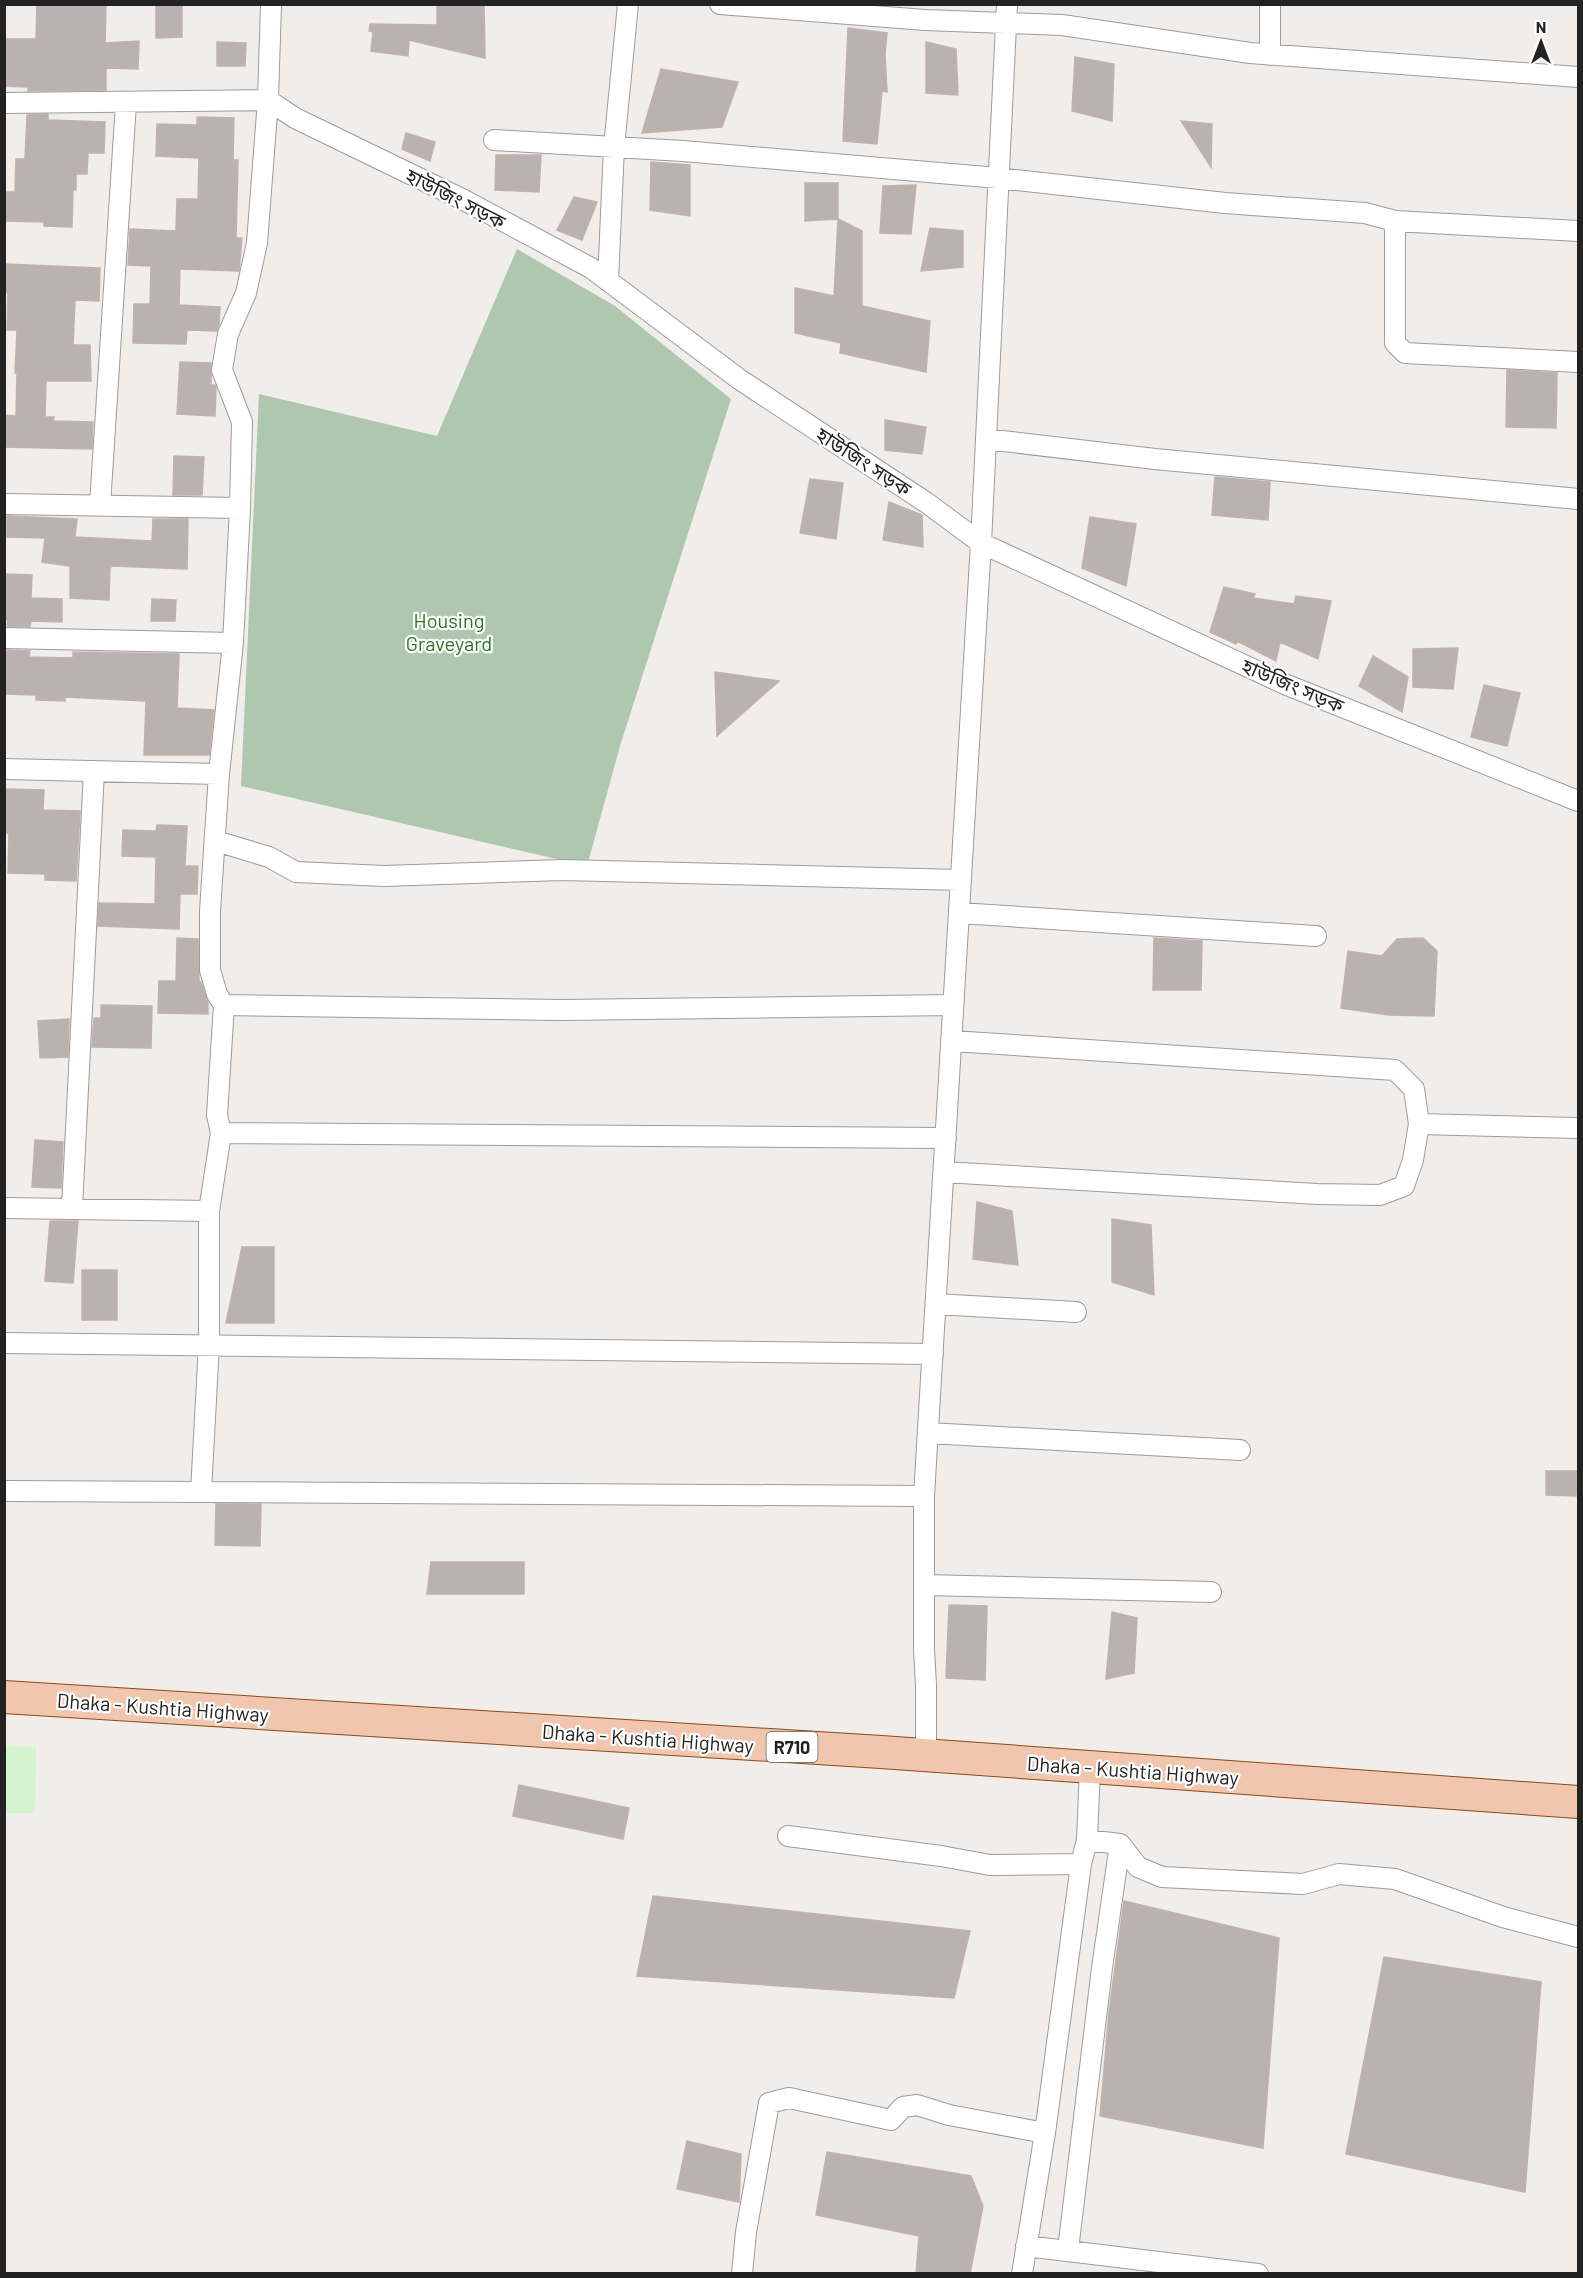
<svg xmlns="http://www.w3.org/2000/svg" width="1583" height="2278" viewBox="0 0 1583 2278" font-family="Barlow,'Noto Sans Bengali',sans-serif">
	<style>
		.cemetery { fill: #afc7ae }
		.park { fill: #d3f4ce }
		.building { fill: #bab2b0; stroke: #c1b2ae; stroke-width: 1.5 }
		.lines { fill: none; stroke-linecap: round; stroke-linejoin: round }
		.minor-casing { stroke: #9c9c9c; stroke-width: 22 }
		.primary-casing { stroke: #8c4a14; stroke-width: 34 }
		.minor { stroke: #fff; stroke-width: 20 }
		.primary { stroke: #f1c6ae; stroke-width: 32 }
		.labels { text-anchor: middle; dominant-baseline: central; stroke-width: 4.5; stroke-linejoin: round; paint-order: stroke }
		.shield { fill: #fff; stroke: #646464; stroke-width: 1.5 }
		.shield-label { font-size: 18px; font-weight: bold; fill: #222 }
		.street-label { font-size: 20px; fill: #222; stroke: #fff }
		.park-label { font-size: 20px; fill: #27751b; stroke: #fff }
	</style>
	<rect width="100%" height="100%" fill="#f1edea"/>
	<path class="cemetery" d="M517,249L615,306L731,399L620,746L587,866L241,786L259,394L437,436Z"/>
	<path class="park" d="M5,1746L36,1747L35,1813H5Z"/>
	<path class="building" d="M37,4H106L105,43L139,41L138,69L106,68V90L28,91V87L4,86V39H36Z
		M156,4H182V37L156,38Z
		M437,4H484L485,58L409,40L408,56L371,51L373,32L369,31L370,24L437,25Z
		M848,28L887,33L885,54L887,92L882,91L877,144L843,141Z
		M217,42L246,43L245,66H217Z
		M926,42L956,49L958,95L926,93Z
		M1075,57L1114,64L1112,121L1072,111Z
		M661,69L738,82L722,127L642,133Z
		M48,114V120L105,122L104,153H88L87,174H76V190H73L72,227L44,226V222L4,221V192H15L16,159H25L27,115Z
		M197,117L234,118L233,160H238L236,238H242L239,271L180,269L179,305L220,307L219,324L217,331L187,330L186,344L133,343L134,304H150L151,266L128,265L130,229L176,231L177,199H198L199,158L156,156L157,124L197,125Z
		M1181,121L1212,124L1211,167Z
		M406,133L435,142L430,161L402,149Z
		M496,155H541L539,192L495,190Z
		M651,162L690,165V216L650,210Z
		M805,183H838V219L805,221Z
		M916,185L911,234L880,233L883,186Z
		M574,197L597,202L582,240L557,230Z
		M838,219L862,231V306L930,321L926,372L840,353L841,343L795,333V288L834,296Z
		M930,228L963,231V267L921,271Z
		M4,264L100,268L99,301L75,300L73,345H90L91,381H46L45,417H54L53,421L93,422L92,449L4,447V415L16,416L17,373H15L17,330H7L8,293L4,292Z
		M180,362L211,363V385H215L216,387L215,416L177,414Z
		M1507,370L1557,373L1556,428L1506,427Z
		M885,420L926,427L922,454L885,450Z
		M174,456L204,457L202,495H173Z
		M1215,477L1270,482L1268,520L1212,515Z
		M810,479L843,483L836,539L800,533Z
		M889,502L922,515L923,547L883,540Z
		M7,516L77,519L75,537L152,541L153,519H188L187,569L112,566L110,568L109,600L70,598V566L42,562L45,538L7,537Z
		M1090,517L1136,524L1126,586L1082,568Z
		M4,574L32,575L31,598L62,599V622L31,621L30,627L7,626L8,620H4Z
		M1224,587L1255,594L1253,598L1294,604L1296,596L1331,601L1318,659L1280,642L1276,661L1237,641L1236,644L1210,632Z
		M152,599L176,600L175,621H151Z
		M1458,648L1453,689L1413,687V649Z
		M7,650L30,651L29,657L73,658V652L179,654L177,708L214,710L209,755H144L146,701L65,697V701L36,700V695L5,694Z
		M1373,656L1408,677L1402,712L1359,686Z
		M715,672L779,681L717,736Z
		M1484,685L1520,693L1507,746L1471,737Z
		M4,789L44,790L43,810L80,811L76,881L45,880V874L8,873L9,833H4Z
		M157,825L187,826L185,866H198L197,894H180L179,929L98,926L99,903L155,904L156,857L122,856L123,830L156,831Z
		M177,938L198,939L199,982H201L208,1003V1014L158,1013L159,981H176Z
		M1154,938L1202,941L1201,990H1153Z
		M1423,938L1437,951L1434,1016L1389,1015L1341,1008L1348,951L1382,956L1397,939Z
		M101,1005L152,1006L151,1048L92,1047L94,1018H101Z
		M69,1019L68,1057L40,1058L38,1021Z
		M35,1140L63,1142L61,1188L32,1187Z
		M977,1202L1012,1211L1018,1265L973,1259Z
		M1112,1219L1151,1225L1154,1295L1112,1282Z
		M50,1221H78L73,1283L45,1281Z
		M242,1247H274V1323H226Z
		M82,1270H117V1320H82Z
		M1546,1471H1577L1576,1496L1546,1495Z
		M216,1504H261L260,1546L215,1545Z
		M431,1562H524V1594H427Z
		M949,1605L987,1606L985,1680L946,1678Z
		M1112,1612L1137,1618L1134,1673L1106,1679Z
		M519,1785L629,1808L623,1839L513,1816Z
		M653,1896L970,1931L954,1998L637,1976Z
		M1124,1901L1279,1938L1263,2148L1100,2116L1109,2012Z
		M1384,1957L1541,1982L1525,2192L1346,2154Z
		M687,2141L741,2154L739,2202L677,2189Z
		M827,2152L971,2176L983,2206L970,2274H916L919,2236L816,2215Z"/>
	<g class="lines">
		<defs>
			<path id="minor" d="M271,4L268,100L295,118L464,200L591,268L739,379L927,503L981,543L1287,685L1578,801
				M720,4L925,20L1062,25L1250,53L1578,77
				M1270,4V55
				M4,103L268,100L257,243L246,293L228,334L222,370L242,422L240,508L233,643L219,774L210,911V970L217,994L224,1005L217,1115L221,1133L209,1211V1344L201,1492
				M494,140L683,151L998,178L1225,203L1365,213L1395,221L1578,231
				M1395,221V343L1405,353L1578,362
				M608,281L614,147L628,4
				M986,439L1155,459L1578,499
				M4,504L240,508
				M100,505L126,103
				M4,638L233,643
				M4,769L219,774
				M216,841L269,857L296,872L384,876L563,870L961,880
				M959,913L1316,936
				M224,1005L561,1010L953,1005
				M1419,1124L1578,1128
				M221,1133L946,1138
				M944,1172L1317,1194L1380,1195L1404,1186L1413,1160L1419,1124L1414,1089L1395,1070L952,1041
				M4,1208L209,1211
				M72,1208L94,771
				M936,1304L1076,1312
				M4,1343L933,1354
				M928,1433L1240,1450
				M4,1491L924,1496
				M925,1585L1211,1592
				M926,1756V1685L924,1650V1496L981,543L1007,4
				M788,1836L941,1856L990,1865L1081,1864
				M1087,1840L1120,1844L1138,1867L1162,1877L1303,1884L1339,1874L1395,1879L1503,1917L1578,1937
				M1026,2246L1258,2274
				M1068,2250L1102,1968L1120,1844
				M742,2274L746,2232L769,2103L789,2098L891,2120L903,2107L917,2105L949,2115L1045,2133
				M1022,2274L1045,2133L1081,1864L1087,1840L1090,1767"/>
			<path id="primary" d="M4,1697L881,1752L1578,1802"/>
		</defs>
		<use href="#minor" class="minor-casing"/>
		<use href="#primary" class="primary-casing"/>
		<use href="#minor" class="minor"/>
		<use href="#primary" class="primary"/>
	</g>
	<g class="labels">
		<rect class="shield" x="766.5" y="1732" width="51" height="30" rx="4.5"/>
		<g class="shield-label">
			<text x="792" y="1747">R710</text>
		</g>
		<g class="street-label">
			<text transform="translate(456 198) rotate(27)">হাউজিং সড়ক</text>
			<text transform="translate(864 461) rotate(33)">হাউজিং সড়ক</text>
			<text transform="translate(1293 685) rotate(23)">হাউজিং সড়ক</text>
			<text transform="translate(163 1707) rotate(4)">Dhaka - Kushtia Highway</text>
			<text transform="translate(648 1738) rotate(4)">Dhaka - Kushtia Highway</text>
			<text transform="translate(1133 1770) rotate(4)">Dhaka - Kushtia Highway</text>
		</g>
		<g class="park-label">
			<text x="449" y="620">Housing<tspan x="449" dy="23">Graveyard</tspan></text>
		</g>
	</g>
	<rect width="1583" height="2278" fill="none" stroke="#222222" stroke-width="12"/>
	<g transform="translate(1541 42)" stroke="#ffffff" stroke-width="4.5" paint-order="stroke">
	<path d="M0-4.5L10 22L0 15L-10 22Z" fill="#222222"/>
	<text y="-9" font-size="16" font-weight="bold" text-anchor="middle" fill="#222222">N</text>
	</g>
</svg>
